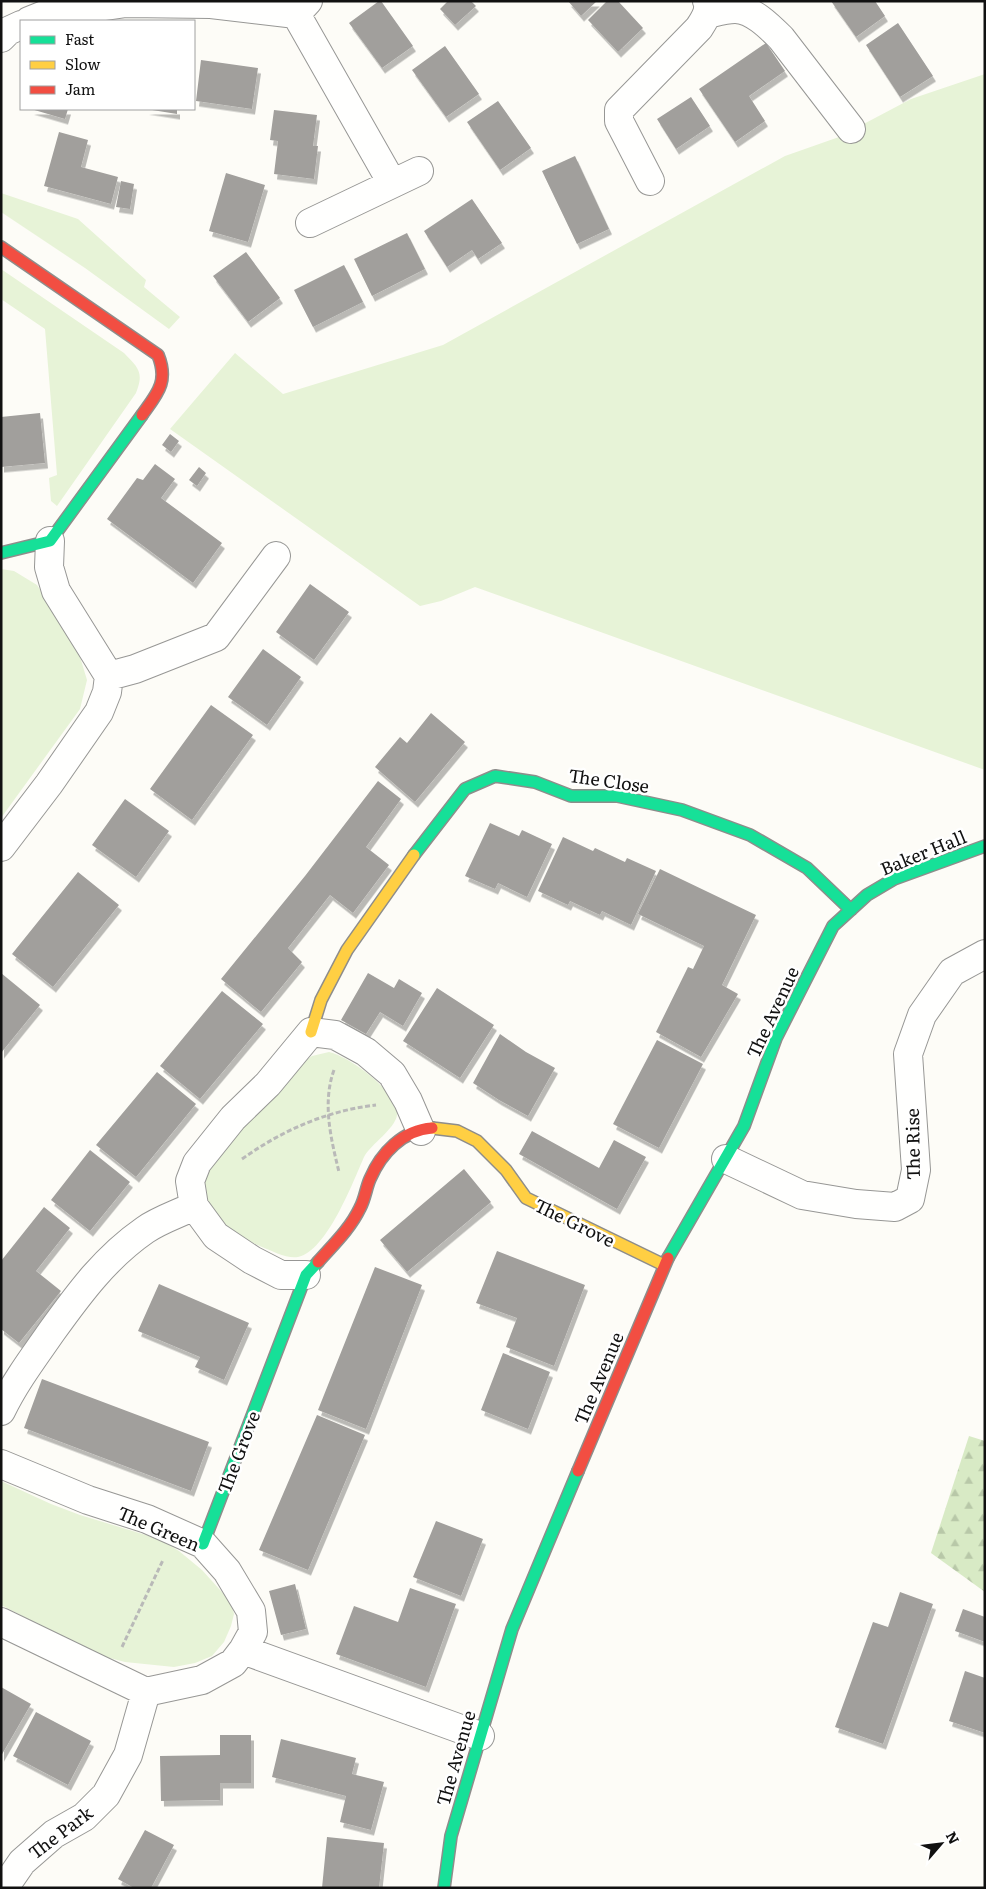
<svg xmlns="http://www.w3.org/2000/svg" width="986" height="1889" viewBox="0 0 986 1889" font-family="Literata,serif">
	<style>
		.grass { fill: #e7f3d7 }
		.forest { fill: url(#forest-firs) }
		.building { fill: #a19f9c; filter: url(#shadow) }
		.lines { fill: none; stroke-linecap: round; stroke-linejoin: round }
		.street-casing { stroke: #979795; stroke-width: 30 }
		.fast-casing { stroke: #8e8d8b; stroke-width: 14 }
		.slow-casing { stroke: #8e8d8b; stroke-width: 14 }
		.jam-casing { stroke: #8e8d8b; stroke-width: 14 }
		.path { stroke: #b9b9b8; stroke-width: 3; stroke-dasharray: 5 2.5; stroke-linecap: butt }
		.street { stroke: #fffffe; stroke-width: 28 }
		.fast { stroke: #16e098; stroke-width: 11 }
		.slow { stroke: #ffcf43; stroke-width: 11 }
		.jam { stroke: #f24e42; stroke-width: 11 }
		.labels { text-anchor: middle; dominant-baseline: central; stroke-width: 5; stroke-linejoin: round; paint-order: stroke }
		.street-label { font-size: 18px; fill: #111; stroke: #fff }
	</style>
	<defs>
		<pattern id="forest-firs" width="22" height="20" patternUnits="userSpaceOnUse" patternTransform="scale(1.25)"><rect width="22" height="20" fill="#d8eac5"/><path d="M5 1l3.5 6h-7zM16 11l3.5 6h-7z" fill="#b8c8a8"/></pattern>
		<filter id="shadow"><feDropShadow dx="3" dy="5.5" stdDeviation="0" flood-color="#0004"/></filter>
	</defs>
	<rect width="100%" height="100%" fill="#fdfcf7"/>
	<path class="grass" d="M985,74V770L475,587L441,601L420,606L170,429L235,353L283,394L443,345L785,156L839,137L911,99Z
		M1,193L78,219L146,280L144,287L180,317L169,329L85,268L1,212Z
		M1,269L124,353C139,368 144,373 136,393L57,506L51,501L49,478L57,475L45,329L1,299Z
		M1,569L14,571L37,585L77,647L87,680L80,709L1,818Z
		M329,1052C349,1056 400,1093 397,1115C395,1129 371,1144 364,1157C353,1182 327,1251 298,1257C287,1259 272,1251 262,1247C251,1242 238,1237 228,1230C218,1223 210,1211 202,1202L205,1178L218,1155L303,1062L312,1056Z
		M1,1481L51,1504L80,1515L159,1539L179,1551L202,1570L231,1602L234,1614L231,1626L224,1642L212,1656L195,1663L174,1667L125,1662L102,1656L1,1605Z"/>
	<path class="forest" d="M969,1436L985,1441V1592L931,1553Z"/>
	<path class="building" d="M379,1H381L413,46L382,68L349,23Z
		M448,1H471L476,6L455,25L440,9Z
		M568,1H597L581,16Z
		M607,1H618L643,28L618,52L588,20Z
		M831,1H875L885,16L856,37Z
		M898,23L933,76L900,97L866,45Z
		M766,43L785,71L749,96L765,121L735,142L699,89Z
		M445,46L479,94L446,117L412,70Z
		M201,60L258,68L252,109L196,101Z
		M691,97L710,126L676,149L657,119Z
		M498,101L531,148L500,170L467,122Z
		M31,109H68L65,119Z
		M146,109H177V114Z
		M274,110L317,115L313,146H318L314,179L274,174L278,141L270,140Z
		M59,132L88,140L81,167L118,177L111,204L44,186Z
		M575,156L609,229L577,244L542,171Z
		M226,173L265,185L248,242L209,231Z
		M121,181L134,184L130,209L116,207Z
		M472,199L502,243L478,259L472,250L447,267L424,231Z
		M407,233L425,269L372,296L354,259Z
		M246,252L280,298L248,322L213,276Z
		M344,265L363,302L313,327L294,290Z
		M40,413L45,463L1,467V417Z
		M170,434L179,441L171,452L162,445Z
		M155,464L175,479L161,498L222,543L193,583L107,519L137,478L143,480Z
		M199,467L206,473L197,486L189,480Z
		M310,584L349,612L314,660L276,632Z
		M263,649L301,677L267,725L228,697Z
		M211,705L253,735L192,820L150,789Z
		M431,713L465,742L415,802L375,767L400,737L407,743Z
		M378,781L401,799L366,847L389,865L353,913L330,895L288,948L302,962L261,1012L221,979L305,876Z
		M125,799L169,831L136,877L92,845Z
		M490,823L519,836L522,830L552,844L527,897L498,883L495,889L465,876Z
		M563,837L593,851L595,848L625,862L627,858L656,871L631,925L602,911L600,915L570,901L568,905L538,891Z
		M660,869L756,915L722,985L738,994L701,1057L656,1032L688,967L693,969L704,946L638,914Z
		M78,872L119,905L53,987L12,954Z
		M1,973L40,1005L1,1053Z
		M368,973L394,988L399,979L422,993L403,1026L380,1012L366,1034L341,1020Z
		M437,988L494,1025L460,1078L403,1041Z
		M222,991L263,1024L200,1099L160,1066Z
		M500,1034L526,1052L555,1068L528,1116L499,1100L473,1083Z
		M657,1040L703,1064L659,1148L613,1124Z
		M157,1072L196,1104L136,1177L96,1145Z
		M532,1131L599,1168L614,1140L646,1157L617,1209L519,1154Z
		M90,1150L130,1182L90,1231L51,1200Z
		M464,1169L491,1202L407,1272L380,1240Z
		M44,1207L70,1228L36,1271L61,1291L19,1343L1,1329V1261Z
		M497,1251L585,1285L554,1366L506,1347L517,1318L476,1303Z
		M375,1267L422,1285L366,1429L318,1410Z
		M159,1284L249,1323L224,1380L195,1367L200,1357L138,1331Z
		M503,1353L550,1372L528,1429L481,1410Z
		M42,1379L209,1442L191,1491L24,1428Z
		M317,1415L365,1435L308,1570L259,1550Z
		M436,1521L483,1539L461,1596L413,1577Z
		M295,1584L306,1629L281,1635L269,1591Z
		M410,1588L456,1604L426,1687L336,1654L354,1606L398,1622Z
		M900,1592L933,1604L883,1744L835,1727L873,1622L888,1627Z
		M963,1609L985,1617V1642L955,1631Z
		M965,1671L985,1678V1733L949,1721Z
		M1,1687L31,1704L1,1756Z
		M36,1712L91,1741L68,1785L13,1756Z
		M220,1735H251V1783H220V1800L161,1801L160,1756L220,1755Z
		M281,1739L356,1758L352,1774L384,1782L371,1830L340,1822L346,1796L272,1777Z
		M145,1830L174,1845L151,1888H134L118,1879Z
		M327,1837L384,1843L379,1888H322Z"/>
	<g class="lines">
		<defs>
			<path id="street" d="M296,14L392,183
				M707,14C716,12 726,9 735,9C752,9 769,26 781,38L851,129
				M29,21L44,15L126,3L211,4L296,14L308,1
				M1,38L8,31L21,25
				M650,181L619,121V110L699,28C704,20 711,11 707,1
				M310,223L419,171
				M109,676L135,669L216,637L276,556
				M1,847L49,784L99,712L107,692L109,676L56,591L49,567L50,541
				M726,1159L802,1195L856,1204L895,1207L910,1199L916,1170L908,1054L922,1015L952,972L985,954
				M306,1275H281L252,1260L216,1236L194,1206L190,1181L197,1163L233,1118L268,1084L311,1032L335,1035L366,1052L392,1074L408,1101L421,1131
				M1,1411C15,1382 34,1357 52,1331C80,1292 106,1257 145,1230C159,1220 178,1214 194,1206
				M1,1464L88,1500L147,1519L203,1544L227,1571L251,1611L253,1632L243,1650L233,1663L202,1680L146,1692L1,1622
				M243,1650L480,1736
				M4,1888L22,1862L54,1834L84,1817L106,1795L128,1755L146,1692"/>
			<path id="fast" d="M1,553L50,541L142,415
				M414,855L465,789L495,776L535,782L571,796H617L682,810L750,835L807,868L851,910
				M668,1258L744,1126L776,1038L833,926L867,895L894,879L985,846
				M203,1544L306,1275L318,1262
				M444,1888L451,1836L512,1629L578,1471"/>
			<path id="slow" d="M311,1032L321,1000L347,950L414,855
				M432,1128L457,1131L477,1141L506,1170L526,1198L664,1265"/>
			<path id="jam" d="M1,247L158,355C169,382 157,394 142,415
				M318,1262C333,1245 350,1229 360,1208C365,1199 366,1188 370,1179C381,1153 403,1130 432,1128
				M578,1471L668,1258"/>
		</defs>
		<use href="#street" class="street-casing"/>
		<use href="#fast" class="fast-casing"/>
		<use href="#slow" class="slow-casing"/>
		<use href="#jam" class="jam-casing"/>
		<path class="path" d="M334,1070C322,1103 331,1139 339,1172
			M242,1159C283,1130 326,1111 376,1105
			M122,1647L163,1560"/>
		<use href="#street" class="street"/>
		<use href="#fast" class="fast"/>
		<use href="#slow" class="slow"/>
		<use href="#jam" class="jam"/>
	</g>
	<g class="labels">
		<g class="street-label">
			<text transform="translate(609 780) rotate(8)">The Close</text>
			<text transform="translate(923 852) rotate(-22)">Baker Hall</text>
			<text transform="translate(772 1012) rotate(-65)">The Avenue</text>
			<text transform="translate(912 1144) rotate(-91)">The Rise</text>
			<text transform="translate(575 1222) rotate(26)">The Grove</text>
			<text transform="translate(598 1378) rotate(-67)">The Avenue</text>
			<text transform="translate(238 1452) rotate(-69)">The Grove</text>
			<text transform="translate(159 1528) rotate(23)">The Green</text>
			<text transform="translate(455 1758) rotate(-74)">The Avenue</text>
			<text transform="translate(60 1832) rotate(-37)">The Park</text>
		</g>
	</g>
	<rect width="986" height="1889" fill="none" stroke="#111111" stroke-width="5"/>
	<rect x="20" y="20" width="175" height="90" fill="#ffffff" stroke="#a0a0a0"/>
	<rect x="30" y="36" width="25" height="8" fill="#16e098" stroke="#a0a0a0"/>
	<text x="65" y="45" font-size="15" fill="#111111">Fast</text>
	<rect x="30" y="61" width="25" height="8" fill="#ffcf43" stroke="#a0a0a0"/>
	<text x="65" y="70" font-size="15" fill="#111111">Slow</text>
	<rect x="30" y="86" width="25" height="8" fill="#f24e42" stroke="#a0a0a0"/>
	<text x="65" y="95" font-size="15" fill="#111111">Jam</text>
	<g transform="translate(941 1844) rotate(62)" stroke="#ffffff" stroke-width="4" paint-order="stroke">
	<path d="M0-4L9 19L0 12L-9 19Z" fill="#111111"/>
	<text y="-8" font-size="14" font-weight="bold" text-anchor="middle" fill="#111111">N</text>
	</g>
</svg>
